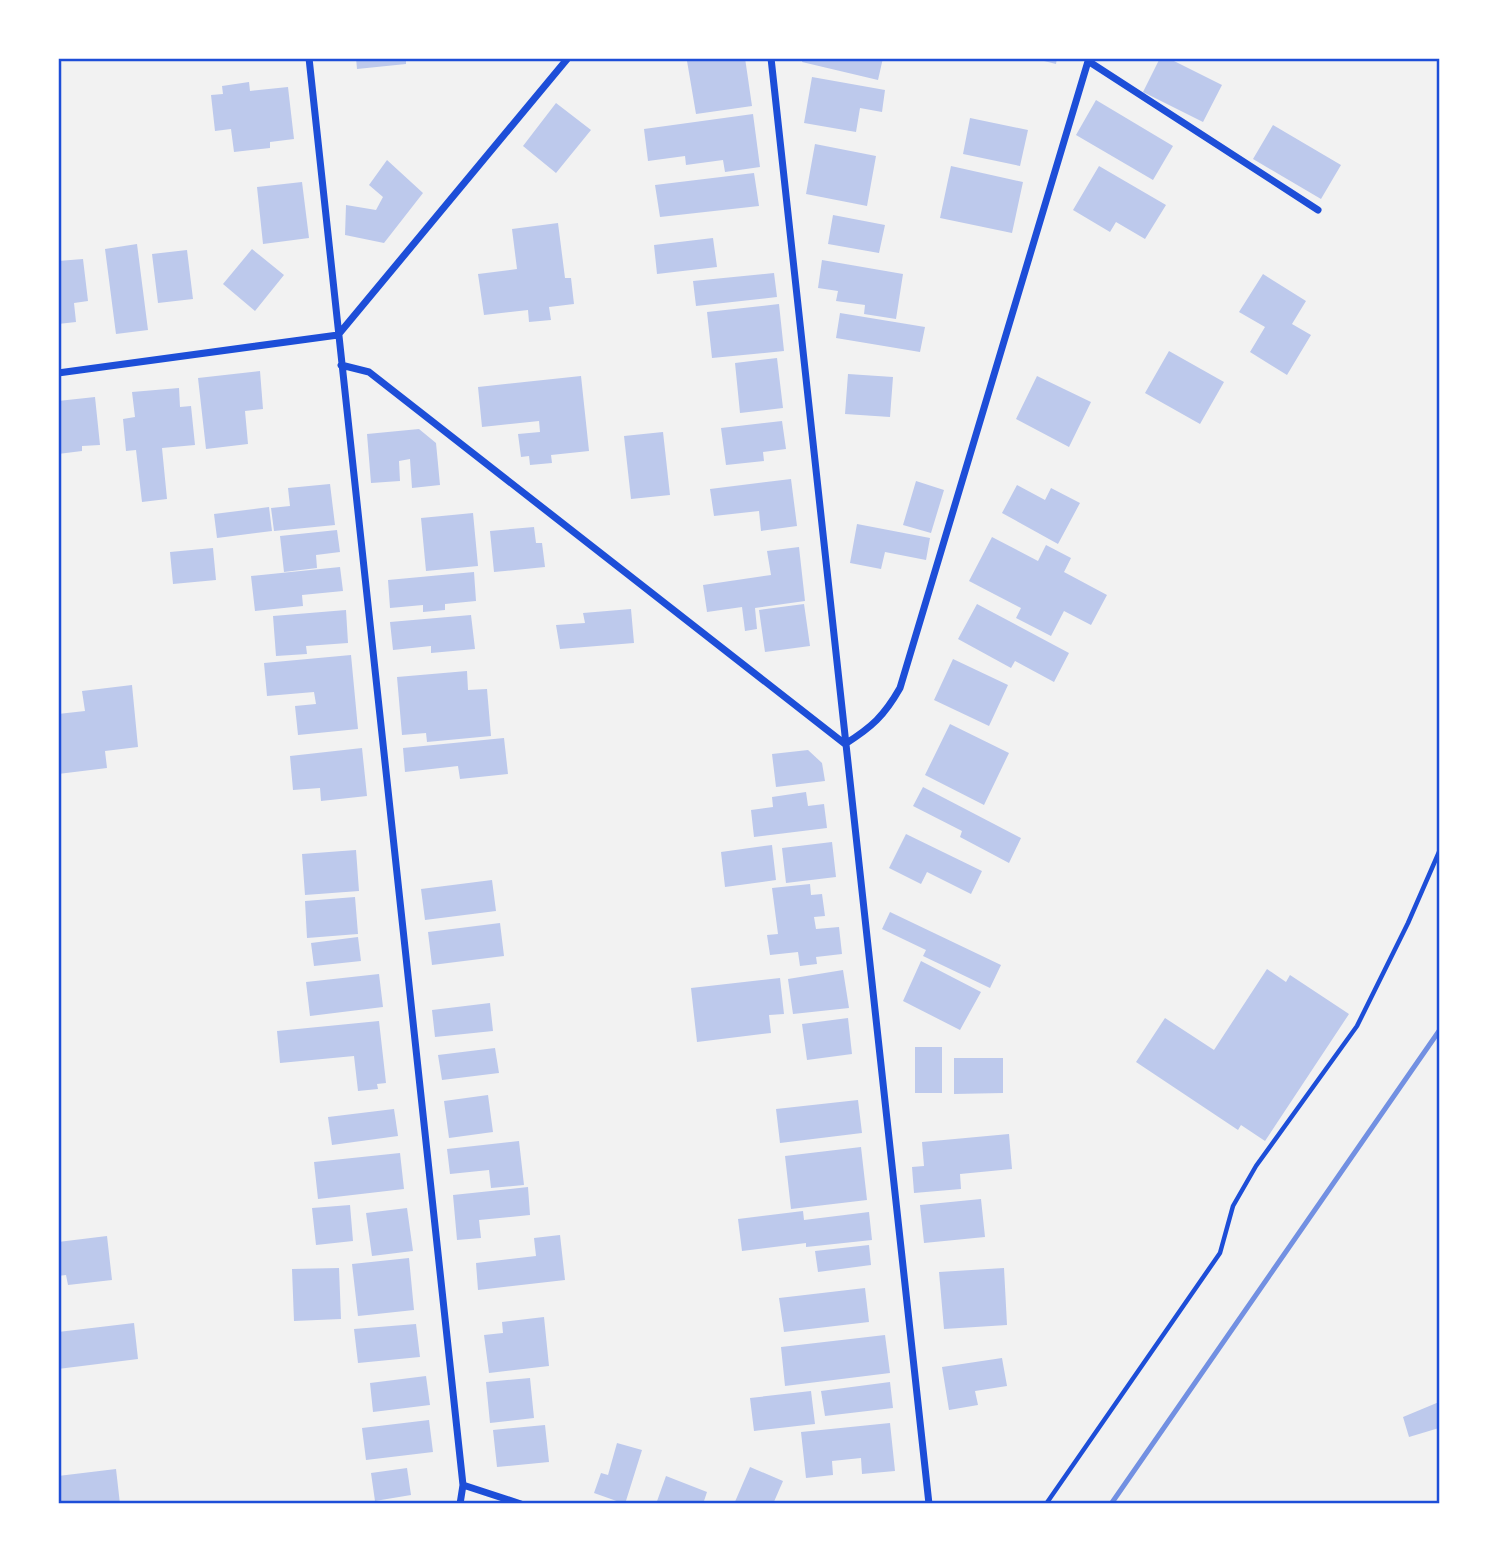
<svg xmlns="http://www.w3.org/2000/svg" width="1497" height="1562" viewBox="0 0 1497 1562" font-family="Rubik,sans-serif">
	<style>
		.building { fill: #bdc9ec }
		.lines { fill: none; stroke-linecap: round; stroke-linejoin: round }
		.path { stroke: #1d4ed8; stroke-width: 4.5 }
		.minor { stroke: #1d4ed8; stroke-width: 7 }
		.rail { stroke: #7290e2; stroke-width: 5 }
		.neatline { fill: none; stroke: #1d4ed8; stroke-width: 2.5 }
	</style>
	<rect width="100%" height="100%" fill="#f2f2f2"/>
	<path class="building" d="M356,58H406V64L357,69Z
		M711,58H745L752,106L696,114L687,61Z
		M803,58H883L878,80L802,62Z
		M1032,58H1057L1056,64Z
		M1160,58H1168L1222,85L1203,122L1143,92Z
		M812,77L885,90L882,112L860,108L856,132L804,123Z
		M249,82L250,91L288,87L294,139L270,142V148L234,152L231,129L215,131L211,95L223,94L222,86Z
		M1096,100L1173,146L1153,180L1076,135Z
		M556,103L591,130L556,173L523,146Z
		M753,114L760,167L725,172L723,160L686,165L685,156L648,161L644,129Z
		M970,118L1028,130L1020,166L963,154Z
		M1273,125L1341,165L1321,199L1253,159Z
		M815,144L876,156L867,206L806,194Z
		M387,160L423,193L384,243L345,235L346,205L376,210L383,197L369,185Z
		M951,166L1023,182L1012,233L940,218Z
		M1099,166L1166,205L1145,239L1116,222L1110,232L1073,210Z
		M754,173L759,206L660,217L655,185Z
		M302,182L309,238L263,244L257,187Z
		M833,215L885,225L879,253L828,244Z
		M558,223L565,278H571L574,304L549,307L551,320L529,322L528,310L484,315L478,274L517,269L512,229Z
		M713,238L717,267L657,274L654,245Z
		M137,244L148,330L116,334L105,249Z
		M252,249L284,275L255,311L223,284Z
		M187,250L193,299L158,303L152,254Z
		M83,259L88,301L74,303L76,322L58,324V261Z
		M822,260L903,274L896,319L864,314L865,305L836,301L838,291L818,288Z
		M774,273L777,297L696,306L693,281Z
		M1263,274L1306,301L1292,324L1311,335L1287,375L1250,352L1265,327L1239,312Z
		M779,304L784,351L712,358L707,312Z
		M840,313L925,327L920,352L836,338Z
		M1169,351L1224,382L1200,424L1145,393Z
		M777,358L783,408L740,413L735,363Z
		M260,371L263,409L245,411L248,444L206,449L198,378Z
		M848,374L893,377L890,417L845,414Z
		M581,376L589,451L551,455L552,463L530,465L529,456L521,457L518,434L540,432L539,421L482,427L478,387Z
		M1037,376L1091,402L1069,447L1016,419Z
		M179,388L180,407L191,406L195,445L162,448L167,499L142,502L136,450L126,451L123,419L135,417L132,392Z
		M95,397L100,445L82,446V451L58,454V401Z
		M782,421L786,449L763,452L764,461L726,465L721,428Z
		M419,429L436,443L440,485L412,488L410,459L399,461L400,481L371,483L367,434Z
		M663,432L670,495L631,499L624,436Z
		M791,479L797,526L761,531L759,511L714,516L710,489Z
		M916,481L944,490L931,533L903,525Z
		M330,484L335,525L274,531L271,508L290,506L288,488Z
		M1017,485L1045,500L1051,488L1080,503L1058,544L1002,513Z
		M269,507L272,531L217,538L214,514Z
		M473,513L478,566L426,571L421,518Z
		M857,524L930,538L926,560L885,552L881,569L850,563Z
		M534,527L536,543H542L545,567L494,572L490,531Z
		M337,530L340,552L316,555L317,568L284,572L280,536Z
		M992,537L1038,561L1046,545L1071,558L1064,572L1107,595L1091,625L1064,611L1051,636L1016,618L1021,608L969,581Z
		M799,547L805,601L755,608L757,629L745,631L742,607L707,612L703,585L771,575L767,551Z
		M213,548L216,580L173,584L170,552Z
		M340,567L343,591L302,595L303,606L255,611L251,576Z
		M474,572L476,601L445,604V610L423,612V605L390,608L388,580Z
		M804,604L810,646L765,652L759,610Z
		M977,604L1069,653L1054,682L1015,661L1011,668L958,639Z
		M631,609L634,643L560,649L556,625L585,623L583,613Z
		M346,610L348,643L306,646L307,654L276,656L273,616Z
		M471,615L475,649L431,653V646L393,650L390,622Z
		M351,655L358,729L298,735L295,706L316,704L314,692L267,696L264,663Z
		M953,659L1008,685L989,726L934,700Z
		M467,671L468,690L487,689L491,736L427,742L426,733L402,735L397,677Z
		M132,685L138,747L105,751L107,768L58,774V714L85,711L82,691Z
		M950,724L1009,753L984,805L925,775Z
		M504,738L508,774L460,779L458,766L405,772L403,748Z
		M362,748L367,796L321,801L320,788L293,790L290,756Z
		M808,750L822,763L825,781L776,787L772,754Z
		M923,787L1021,838L1009,863L960,837L962,831L913,806Z
		M806,792L808,806L824,804L827,828L754,837L751,810L773,807L772,797Z
		M906,834L982,871L971,894L927,872L921,884L889,868Z
		M832,842L836,877L786,883L782,848Z
		M772,845L776,880L725,887L721,852Z
		M356,850L359,891L305,895L302,854Z
		M492,880L496,911L425,920L421,889Z
		M810,884L811,895L822,894L825,916L814,917L816,929L839,927L842,954L816,957L817,964L800,966L798,952L770,955L767,935L778,934L772,888Z
		M355,897L358,934L307,938L305,901Z
		M890,912L1001,965L990,988L923,956L926,950L882,929Z
		M500,923L504,956L432,965L428,932Z
		M358,937L361,961L314,966L311,943Z
		M921,961L981,992L960,1030L903,1001Z
		M1267,969L1286,982L1290,975L1349,1014L1265,1141L1241,1125L1238,1130L1136,1062L1165,1018L1214,1050Z
		M843,970L849,1008L793,1014L788,979Z
		M379,974L383,1007L310,1016L306,982Z
		M780,978L784,1014L769,1015L771,1033L697,1042L691,988Z
		M490,1003L493,1031L435,1037L432,1010Z
		M848,1018L852,1054L807,1060L802,1024Z
		M379,1021L386,1083L377,1084L378,1089L358,1091L354,1056L280,1063L277,1031Z
		M915,1047H942V1093H915Z
		M495,1048L499,1073L442,1080L438,1055Z
		M954,1058H1003V1093L954,1094Z
		M488,1095L493,1132L449,1138L444,1101Z
		M858,1100L862,1133L780,1143L776,1109Z
		M394,1109L398,1136L332,1145L328,1117Z
		M1009,1134L1012,1169L960,1174L961,1189L914,1193L912,1167L924,1166L922,1142Z
		M519,1141L524,1185L491,1188L489,1170L450,1174L447,1149Z
		M861,1147L867,1200L791,1209L785,1156Z
		M400,1153L404,1189L318,1199L314,1162Z
		M528,1187L530,1215L479,1220L481,1238L457,1240L453,1195Z
		M981,1199L985,1237L924,1243L920,1205Z
		M350,1205L353,1241L316,1245L312,1208Z
		M407,1208L413,1251L372,1256L366,1213Z
		M803,1211L804,1220L869,1212L872,1240L806,1247V1243L742,1251L738,1219Z
		M560,1235L565,1280L478,1290L476,1263L536,1256L534,1238Z
		M107,1236L112,1280L68,1285L66,1275L58,1276V1242Z
		M869,1245L871,1265L818,1272L815,1251Z
		M409,1258L414,1310L358,1316L352,1264Z
		M339,1268L341,1319L294,1321L292,1269Z
		M1004,1268L1007,1325L944,1329L939,1272Z
		M865,1288L869,1322L784,1332L779,1298Z
		M544,1317L549,1366L489,1373L484,1335L503,1333L502,1322Z
		M134,1323L138,1359L58,1369V1332Z
		M416,1324L420,1357L358,1363L354,1329Z
		M885,1335L890,1373L785,1386L781,1347Z
		M1002,1358L1007,1386L975,1391L978,1405L949,1410L942,1367Z
		M426,1376L430,1405L373,1412L370,1383Z
		M530,1378L534,1418L490,1423L486,1382Z
		M890,1382L893,1408L825,1416L821,1391Z
		M811,1391L815,1424L754,1431L750,1398Z
		M1439,1402V1428L1409,1437L1403,1417Z
		M429,1420L433,1452L366,1460L362,1428Z
		M890,1423L895,1471L862,1474L861,1458L832,1461L833,1475L806,1478L801,1432Z
		M545,1425L549,1462L497,1467L493,1430Z
		M617,1443L642,1450L625,1504L594,1493L601,1473L608,1475Z
		M750,1467L783,1481L773,1504H734Z
		M407,1468L411,1495L375,1501L371,1473Z
		M116,1469L120,1504H58V1476Z
		M666,1476L707,1492L703,1504H656Z"/>
	<g class="lines">
		<path class="path" d="M1046,1504L1220,1253L1233,1206L1256,1166L1357,1026L1408,923L1439,852"/>
		<path class="minor" d="M309,58L463,1485L460,1504
			M771,58L929,1504
			M1088,61L1318,210
			M341,365L369,372L845,744C872,727 884,716 900,688L1089,58
			M58,373L338,335L568,58
			M463,1485L521,1504"/>
		<path class="rail" d="M1111,1504L1439,1031"/>
	</g>
	<rect width="1497" height="1562" fill="none" stroke="#ffffff" stroke-width="119"/>
	<rect x="60" y="60" width="1378" height="1442" class="neatline"/>
</svg>
